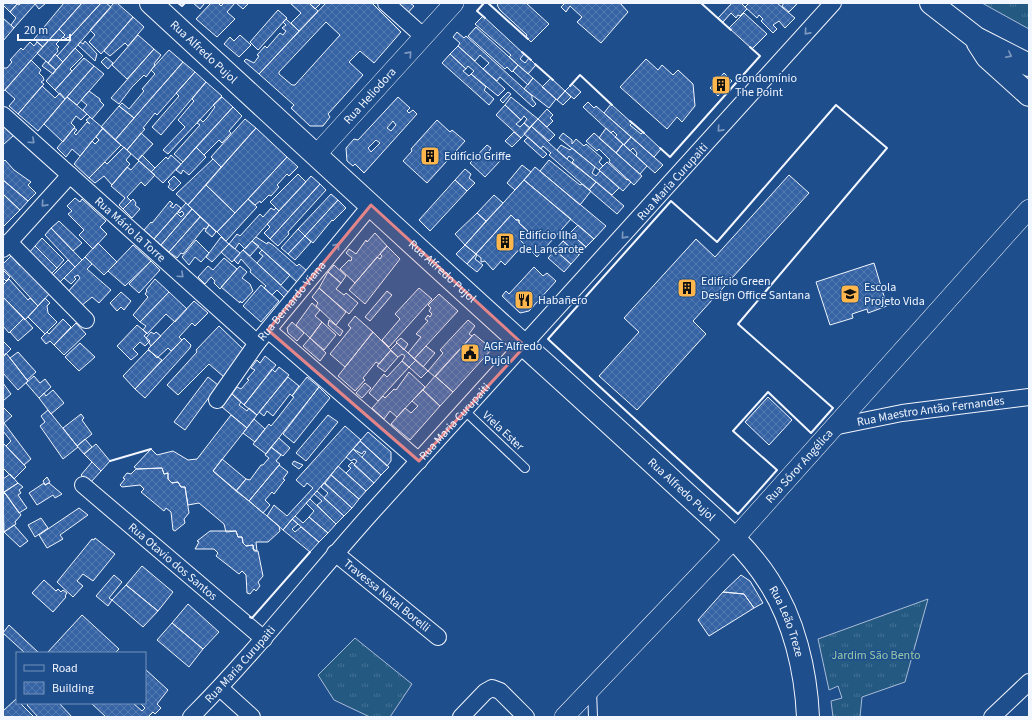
<svg xmlns="http://www.w3.org/2000/svg" width="1032" height="720" viewBox="0 0 1032 720" font-family="'Source Sans 3',sans-serif">
	<style>
		.grass { fill: url(#grass-tufts); stroke: #a8bbd7 }
		.building { fill: url(#building-cross-hatch); stroke: #f2f6ff; fill-rule: evenodd }
		.lines { fill: none; stroke-linecap: round; stroke-linejoin: round }
		.service-casing { stroke: #f2f6ff; stroke-width: 10 }
		.minor-casing { stroke: #f2f6ff; stroke-width: 18 }
		.tertiary-casing { stroke: #f2f6ff; stroke-width: 20 }
		.secondary-casing { stroke: #f2f6ff; stroke-width: 24 }
		.primary-casing { stroke: #f2f6ff; stroke-width: 24 }
		.service { stroke: #1f4e8c; stroke-width: 8 }
		.minor { stroke: #1f4e8c; stroke-width: 16 }
		.tertiary { stroke: #1f4e8c; stroke-width: 19 }
		.secondary { stroke: #1f4e8c; stroke-width: 22 }
		.primary { stroke: #1f4e8c; stroke-width: 22 }
		.fence { stroke: #f2f6ff; stroke-width: 1; stroke-dasharray: 5 2; stroke-linecap: butt }
		.wall { stroke: #f2f6ff; stroke-width: 2 }
		.oneway { stroke: #7e9ac0 }
		.marked { fill: #e38589; fill-opacity: 0.2; stroke: #e38589; stroke-width: 3; stroke-linejoin: round }
		.labels { text-anchor: middle; dominant-baseline: central; stroke-width: 3; stroke-linejoin: round; paint-order: stroke }
		.street-label { font-size: 12px; fill: #f2f6ff; stroke: #1f4e8c }
		.poi-label { font-size: 12px; fill: #f2f6ff; stroke: #1f4e8c; text-anchor: start }
		.park-label { font-size: 12px; fill: #97c8a6; stroke: #1f4e8c }
	</style>
	<defs>
		<pattern id="grass-tufts" width="24" height="20" patternUnits="userSpaceOnUse"><rect width="24" height="20" fill="#245a82"/><path d="M3 7l-1-3M5 7V3M7 7l1-3M15 17l-1-3M17 17v-4M19 17l1-3" fill="none" stroke="#447295"/></pattern>
		<pattern id="building-cross-hatch" width="8" height="8" patternUnits="userSpaceOnUse"><rect width="8" height="8" fill="#3563a3"/><path d="M0 0l8 8M0 8l8-8" fill="none" stroke="#537ab1"/></pattern>
	</defs>
	<rect width="100%" height="100%" fill="#1f4e8c"/>
	<path class="grass" d="M982,3H1029V29Z
		M928,599L905,682L862,697L860,717H833L831,701L842,698L838,686L829,690L818,639Z
		M355,638L412,684L390,717H370L334,700L318,675Z"/>
	<path class="building" d="M3,3H16L17,4L10,12L4,6L3,7Z
		M21,3H36L14,28L11,25L16,18L10,12L17,4L19,5Z
		M36,3H46L39,9L35,4Z
		M64,3H82L43,47L34,39Z
		M82,3H101L69,38L68,37L66,39L63,37L65,35L59,29Z
		M101,3H106L111,7L63,62L57,56L71,40L69,38Z
		M114,3H117L133,17L101,54L89,42L95,35L90,30Z
		M193,3H205L200,9Z
		M211,3H218L221,6L224,3H235L227,12L235,19L217,37L196,19Z
		M236,3H249L243,9Z
		M290,3H309L318,11L299,31L291,23L301,13Z
		M309,3H321L315,9Z
		M326,3H372L401,32L374,63L360,51L349,62L363,75L328,114L330,117L323,126H310L291,108L294,105L259,74ZM326,22L340,35L295,85H292L279,74V72Z
		M392,3H410L414,6L406,15Z
		M499,3H526L549,24L531,42L526,37L527,35L500,10L497,5Z
		M565,3H620L628,12L601,43L577,22L582,17L570,6L566,12L561,7Z
		M732,3H741L747,9L740,16L738,15L736,18L731,13L723,22L718,18Z
		M749,3H777L795,18L785,28L779,21L773,25L777,29L773,33L761,21L763,19L759,15L757,18L745,7Z
		M784,3H798L789,12L782,6Z
		M278,10L287,18L258,50L250,42Z
		M744,13L767,34L752,49L729,28Z
		M483,16L524,54L520,59L525,63L529,58L536,65L528,74L509,57L511,55L475,24Z
		M133,17L144,27L128,46L125,43L110,56L104,51Z
		M3,18L14,28L3,41Z
		M286,19L299,31L259,74L244,61L246,59L254,63L259,56L257,55L265,46L267,48L280,33L283,35L286,31L282,28L286,25L283,22Z
		M476,27L518,65L512,72L507,67L505,69L468,36Z
		M59,29L65,35L56,44L59,47L57,49L58,51L48,63L37,53Z
		M457,32L464,38L466,36L532,96V99L536,104L533,107L500,77L497,81L483,69L489,63L480,55L475,61L458,46L460,43L453,37Z
		M138,35L154,49L127,79L112,65Z
		M240,35L251,45L239,57L224,44L230,37L234,41Z
		M85,41L97,54L95,61L78,45L80,42L83,44Z
		M30,42L34,46L37,42L43,47L3,92V68H7L12,62L10,60L21,48L23,50Z
		M458,46L505,89L498,96L471,74L474,71L468,66L466,69L450,54Z
		M75,48L83,56L70,69L72,71L55,90L46,81Z
		M154,49L161,55L154,64L155,65L146,77L144,75L132,87L119,104L111,98Z
		M169,50L183,62L134,118L119,106L122,103L129,109L144,91L142,89L155,74L151,70Z
		M55,54L63,62L56,70L48,63Z
		M450,54L466,69L463,71L469,76L471,74L486,87L484,90L494,99L489,105L442,63Z
		M106,57L113,63L108,69L101,62Z
		M84,58L94,66L65,99L55,90Z
		M646,59L658,70L662,65L673,75L678,70L693,84L695,106L682,122L677,117L667,129L620,87Z
		M31,60L41,70L39,73L43,77L44,80L41,82L44,84L18,114L9,106L15,99L5,90Z
		M46,61L56,70L53,74L42,66Z
		M183,62L195,72L157,115L155,113L143,128L145,129L127,150L115,140Z
		M518,65L533,78L528,85L513,71Z
		M94,66L104,74L77,105L67,97Z
		M195,72L206,82L161,135L152,127L179,96L176,93Z
		M724,73L732,81L718,96L710,88Z
		M533,78L556,99L549,108L524,89Z
		M551,78L565,91L557,100L542,87Z
		M206,82L222,96L168,154L163,150L185,127L178,120L194,101L192,99Z
		M572,84L581,92L574,99L565,91Z
		M42,86L55,98L60,93L65,99L38,131L18,114Z
		M89,91L100,99V101L104,105L92,119L83,110L87,105L81,100Z
		M565,91L571,97L563,105L557,100Z
		M508,92L511,94L503,103L500,100Z
		M67,97L87,114L81,120L76,116L71,123L75,127L63,142L44,124Z
		M222,97L233,107L183,162L174,154L200,125L197,123L200,119L203,122L207,118L215,107L213,105Z
		M398,97L410,108L407,111L409,113L413,110L417,114L364,173L355,164L353,166L347,161L346,148L354,139L358,140ZM393,121L396,125L391,131L387,128ZM376,140L380,143L371,152L368,148Z
		M511,97L538,119L530,128L524,123L527,119L524,116L521,120L505,105Z
		M588,102L594,108L596,106L631,137L624,145L615,137L617,135L613,131L611,133L583,107Z
		M611,104L632,123L630,125L641,134L643,132L661,149L654,157L604,113Z
		M505,105L521,120L516,124L520,127L524,123L530,128L521,138L496,115Z
		M119,106L134,118L115,140L101,127Z
		M233,107L242,116L229,131L231,133L222,143L219,140L204,155L196,147Z
		M547,109L553,115L550,118L553,121L547,127L538,119Z
		M90,117L103,128L80,156L72,149L66,157L57,148L74,128L77,130L74,133L76,135L87,122L90,124L86,120Z
		M245,119L256,128L221,167L211,157Z
		M538,119L555,135L549,141L531,126Z
		M437,120L450,132L452,130L465,141L427,183L403,161L412,151L411,149Z
		M3,126L14,135L3,145Z
		M531,126L563,156L596,182L589,190L549,155L551,153L543,146L541,149L524,134Z
		M103,128L121,145L89,178L74,164L92,141L95,144L99,140L96,137Z
		M256,128L287,157L235,213L206,185Z
		M606,128L623,144L616,153L599,138Z
		M514,132L521,138L512,147L505,141Z
		M141,133L153,144L138,160L127,150Z
		M563,133L572,140V144L576,139L584,146L586,144L602,158L599,162L603,166L599,170L559,138Z
		M594,133L642,176L634,185L609,162L610,160L599,149L597,151L586,141Z
		M528,137L547,154L543,158L524,141Z
		M631,137L663,165L655,173L636,156L637,153L633,148L630,151L624,145Z
		M623,144L647,166L640,174L616,153Z
		M487,145L491,148L489,151L500,161L485,177L470,163Z
		M561,145L570,150L572,148L595,167L592,173L596,176L600,171L619,188L612,195L572,162L574,160L569,156L567,159L557,150Z
		M124,147L131,154L126,160L130,164L112,185L104,176L95,183L89,178L105,162L107,164Z
		M196,147L206,157L189,175L183,170L181,174L176,170Z
		M142,155L155,168L151,172L138,160Z
		M171,155L181,164L163,183L151,172L166,157L168,159Z
		M287,157L298,167L289,176L287,174L277,185L279,187L271,196L269,195L261,203L260,201L255,205L248,199Z
		M213,159L221,167L188,205L176,194Z
		M5,160L14,170L31,182L28,185L36,193L28,201L3,180V162Z
		M549,160L580,185L582,184L591,191L580,205L540,171Z
		M139,161L155,175L145,186L141,182L127,197L131,201L123,209L119,205L125,198L111,186L127,167L131,170Z
		M607,162L627,180L628,179L631,182L623,191L599,170Z
		M522,165L531,172L515,190L507,183Z
		M535,167L606,226L594,239L524,180Z
		M465,169L471,174L469,178L475,183L467,191L455,180Z
		M298,174L306,182L279,211L270,202Z
		M789,175L809,193L693,321L706,334L637,410L599,376L639,332L624,318L696,239L715,257Z
		M174,176L181,183L173,191L168,187L170,184L168,182Z
		M311,176L320,184L270,239L264,233L270,227L267,224Z
		M3,180L28,201L20,210L3,194Z
		M455,180L467,191L430,231L419,220Z
		M524,180L571,219L537,257L520,240L528,231L519,223V220H516L511,215L476,254L477,255L475,259L483,265L477,272L467,264L476,254L465,245Z
		M596,182L624,206L617,214L589,190Z
		M320,184L326,190L288,232L289,234L278,246L270,239Z
		M206,185L235,213L217,232L188,205Z
		M3,194L20,210L4,226H3Z
		M331,194L338,200L305,236L298,229Z
		M494,195L503,203L486,221L477,213Z
		M75,198L80,202L82,199L106,221L100,227L107,234L93,249L79,235L84,230L68,214L72,211L67,206Z
		M133,199L136,203L135,205L140,209L132,218L123,209Z
		M248,199L257,207L226,241L217,232Z
		M338,200L346,208L333,221L332,220L313,243L305,236Z
		M170,201L173,204L170,206L173,208L176,204L181,208L154,239L144,230L151,222L152,223Z
		M186,203L192,209L161,245L154,239L177,213L181,217L184,214L182,211L180,213L178,212Z
		M271,208L274,210L276,208L279,211L245,249L239,243L235,249L229,244L237,234L240,236L260,214L263,217Z
		M192,209L200,217L169,252L161,245Z
		M477,213L486,221L465,245L455,234Z
		M511,215L516,220H519V223L528,231L520,240L524,244L505,265L501,261L493,270L485,261L481,262V258L476,254Z
		M200,217L209,225L206,229L204,228L183,254L181,253L177,258L169,252Z
		M59,221L82,243L73,251L51,228Z
		M209,225L216,232L212,237L205,231Z
		M578,225L594,239L586,247L570,233Z
		M51,228L82,260L75,267L45,235Z
		M298,229L305,236L288,254L281,248Z
		M375,233L387,246L355,283L340,269L349,260L351,261L352,258L346,253L349,249L356,254L366,240L367,242Z
		M570,233L586,247L579,255L563,241Z
		M305,236L311,242L295,260L288,254Z
		M221,237L229,244L212,262L206,257Z
		M256,237L267,244L268,242L273,245L297,266L299,264L307,271L298,283L252,241Z
		M42,238L64,260L57,268L35,246Z
		M196,240L209,253L201,262L195,257L189,265L182,257Z
		M252,241L259,246L250,256L243,250Z
		M563,241L579,255L571,264L555,250Z
		M98,243L117,262L104,275L85,257Z
		M229,244L240,253L232,262L221,252Z
		M133,245L151,261L125,286L108,271Z
		M465,245L476,254L467,264L456,254Z
		M35,246L57,268L49,276L28,254Z
		M387,246L400,259L365,304L349,290L377,257L380,259L382,256L380,254Z
		M243,250L290,294L286,299L277,290L272,295L264,288L266,286L250,272L251,270L241,259L238,264L234,260Z
		M262,250L290,275L281,285L257,263L263,256L259,253Z
		M555,250L571,264L564,272L548,258Z
		M11,256L20,266L21,264L51,292L38,306L3,268V264Z
		M85,257L92,264L87,269L111,290L99,303L92,297L81,306L67,293L80,278L78,275L74,277L76,279L71,284L64,278Z
		M224,258L237,269L220,289L214,283L215,281L211,277L205,284L198,277L208,266L213,270Z
		M68,260L75,267L59,283L52,276Z
		M151,261L160,270L139,293L129,284Z
		M874,263L887,306L868,313L867,309L852,314L853,318L830,325L816,282Z
		M334,265L346,276L341,283L328,272Z
		M240,266L247,272L242,278L250,284L253,291L242,303L240,301V303L221,287Z
		M534,267L543,276L547,273L556,281L529,311L520,313L502,296L506,291L509,294Z
		M3,270L10,277L6,281L3,278Z
		M328,272L341,283L336,289L344,295L346,293L358,303L349,314L319,288Z
		M9,279L28,300L30,298L38,306L25,320L3,297V285Z
		M155,279L169,292L140,322L133,315L148,297L145,294L147,291L146,290Z
		M261,285L279,301L261,322L243,306Z
		M319,288L346,312L336,325L316,306L318,303L312,297Z
		M419,288L432,299L389,347L382,340L400,319L395,314Z
		M387,291L392,295L370,321L365,317Z
		M121,292L131,301L124,310L121,307L117,311L110,303Z
		M169,292L187,309L175,322L166,314L147,334L143,330L146,326L140,322Z
		M439,294L458,311L414,359L408,353L421,337L416,334L428,321L425,319L428,315L430,317L432,314L429,311L431,308L428,305Z
		M3,297L24,318L9,333L3,326Z
		M45,298L50,303L47,306L48,313L57,322L45,334L28,317Z
		M194,301L208,313L195,326L192,323L179,337L182,340L171,351L168,348L157,358L148,349Z
		M312,303L320,310L315,316L322,322L310,338L296,325Z
		M355,316L373,332L345,367L330,354L351,328L348,325Z
		M24,318L33,328L18,341L10,332Z
		M63,319L71,327L54,345L50,341L46,344L41,338L47,332L49,334Z
		M329,320L343,331L340,336L328,325Z
		M468,320L475,326L469,334L472,336L435,377L428,371L443,353L440,350Z
		M292,322L304,333L297,341L288,333L287,328Z
		M322,322L336,335L324,350L310,338Z
		M76,323L86,334L64,355L54,345Z
		M137,325L147,333L144,336L150,341L145,346L140,342L133,349L138,354L131,360L117,346Z
		M219,326L244,350L224,377L209,364L178,395L167,385L197,352L196,350Z
		M151,332L154,334L156,332L161,336L151,346L146,338Z
		M373,332L391,350L379,364L376,362L363,378L365,380L355,391L338,376Z
		M474,334L492,349L453,392L435,376Z
		M184,338L191,345L190,348L145,398L135,389Z
		M310,338L326,353L320,361L303,346Z
		M401,338L408,344L404,350L396,342Z
		M3,341L11,349L3,357Z
		M80,343L95,357L79,371L65,357Z
		M397,343L416,360L409,367L402,361L405,356L402,354L398,357L390,350Z
		M426,346L435,353L423,367L414,359Z
		M148,350L162,360L135,389L123,376Z
		M391,350L398,357L385,372L377,366Z
		M18,352L36,372L27,380L10,358Z
		M6,353L28,381L18,390L3,373V357Z
		M265,356L276,365L244,405L232,394L237,387L241,389L249,380L247,379L255,370L251,368L257,360L260,363Z
		M416,360L428,371L421,378L409,367Z
		M402,361L409,367L378,401L369,393L384,374L387,377Z
		M279,367L289,375L257,415L244,405L272,369L275,372Z
		M409,372L425,387L397,417L390,411L384,419L372,408L383,396L385,398L394,389L396,390Z
		M34,376L40,383L45,379L51,387L39,398L26,383Z
		M435,376L453,392L440,406L423,390Z
		M208,377L218,385L185,430L174,422Z
		M288,377L299,386L292,396L290,394L273,416L267,411L264,416L259,412Z
		M307,377L319,387L266,454L253,444L269,424L271,426L276,420L294,397L292,396Z
		M3,383L11,394L3,401Z
		M365,383L371,388L362,398L356,393Z
		M319,387L330,398L294,443L283,434Z
		M53,390L64,403L51,414L39,398L44,393L46,396Z
		M423,390L440,406L410,440L391,424L405,408L411,413L418,406L412,401Z
		M232,394L241,402L239,405L247,411L249,408L257,415L247,428L222,407Z
		M768,397L792,420L769,445L745,422Z
		M3,407L12,416L3,424Z
		M48,410L78,447L63,459L40,426L45,422L41,416Z
		M81,414L84,418L82,420L92,434L77,446L63,428Z
		M231,415L247,428L213,471L279,526L280,531L268,542H256L257,551L253,549V545L246,546L243,543L242,537H238L236,531L226,532L224,524L199,503L188,505L185,487H181L178,482L172,483L168,479V473L164,474L162,468L137,469L134,467L151,449L157,455L173,451L188,460L197,459Z
		M328,415L338,422L306,461L296,453Z
		M254,419L265,429L255,442L243,433Z
		M4,423L31,459L24,465L6,446L11,441L3,431Z
		M345,426L361,440L283,530L267,516L274,505L287,516L313,488L307,483L304,487L296,480Z
		M368,432L391,452V461L387,466L360,441Z
		M279,438L290,448L283,456L271,447Z
		M85,439L92,447L84,454L77,446Z
		M360,441L389,467L381,475L362,457L366,452L364,451L362,454L353,449Z
		M3,443L26,467L14,479L3,468Z
		M96,444L110,461L101,471L84,454Z
		M271,447L281,455L276,461L280,464L249,501L236,491L246,479L250,480L261,465H263L269,458L265,455Z
		M353,449L381,475L374,483L354,465L357,461L354,459L351,461L346,457Z
		M222,459L246,479L236,491L213,471Z
		M294,461L303,465L299,469L292,464Z
		M92,462L101,471L90,483L81,475Z
		M352,462L374,483L366,491L346,473L351,468L348,466Z
		M279,465L288,472L283,479L285,480L283,482L274,494L272,492L265,500L270,505L263,513L249,501Z
		M338,466L366,491L359,499L331,475Z
		M162,468L164,474L168,473V479L172,483L178,482L181,487H185L189,513L184,519L185,523L175,531L173,530L171,512L166,508L164,511L141,492L144,489L140,485L122,487L120,485L125,479L123,478L127,473L131,474L136,469Z
		M10,474L18,483L3,493V479Z
		M331,475L359,499L352,508L325,483Z
		M47,477L50,482L45,485L43,481Z
		M18,483L23,487L19,490L21,493L18,495L27,508L19,513L4,492Z
		M44,483L45,485L49,483L62,494L55,498L53,495L37,505L29,493Z
		M324,483L352,508L344,516L324,498L328,493L321,487Z
		M317,491L344,516L336,524L317,505L322,501L314,494Z
		M5,493L21,515L15,522L16,524L4,532L3,495Z
		M310,499L336,524L328,533L309,517L314,511L306,503Z
		M79,508L88,515L60,535L63,539L47,548L39,535Z
		M295,516L303,523L309,517L328,533L319,542L292,519Z
		M41,518L48,528L35,537L28,525Z
		M292,519L298,524L292,529L295,532L301,527L319,542L310,552L283,530Z
		M14,525L28,541L20,547L4,532Z
		M210,531H236L238,537H242L243,543L246,546L253,545L254,551H258L263,576L258,582L260,586L256,591L254,589L250,594L247,593L246,575L242,571L239,574L216,556L218,553L214,549H195L199,542L197,541Z
		M95,538L115,554L93,581L83,574L77,581L83,586L73,597L57,582L92,539L94,540Z
		M142,566L173,592L158,611L126,585Z
		M114,575L122,582L109,598L112,600L108,606L96,596Z
		M741,575L750,581L763,603L754,608L744,594L723,592Z
		M44,580L56,591L58,589L61,592L63,590L67,593L65,596L66,597L53,612L32,593Z
		M126,585L158,611L143,627L112,600Z
		M723,592L744,594L754,608L709,636L698,620Z
		M188,604L219,632L203,649L172,623Z
		M82,615L119,649L115,653H47Z
		M172,623L203,649L189,667L157,640Z
		M9,625L39,653H25L3,633Z
		M145,669L168,690L157,704L161,708L155,714L153,712L148,717H106L91,703H133L142,711L145,708L140,703H145Z
		M16,699L17,703H20L34,717H3V711Z
		M29,703H59L72,717H38L27,705Z"/>
	<g class="lines">
		<defs>
			<path id="service" d="M465,411L525,468
				M592,690L593,717"/>
			<g id="minor">
				<path d="M386,3L424,37"/>
				<path id="s1" d="M3,115L257,343"/>
				<path d="M9,242L86,320"/>
				<path d="M3,249L70,175"/>
				<path d="M268,330L419,461"/>
				<path id="s2" d="M217,400L257,343L371,205"/>
				<path id="s3" d="M833,427L902,413L1029,397"/>
				<path id="s4" d="M83,485L264,639"/>
				<path id="s5" d="M335,553L438,637"/>
				<path d="M220,688L252,717"/>
				<path id="s6" d="M191,717C256,652 312,579 373,511C527,342 681,173 833,3"/>
				<path d="M461,717L485,692L492,688L500,691L526,717"/>
				<path d="M992,717L1029,682"/>
			</g>
			<g id="tertiary">
				<path id="s7" d="M316,155L454,3"/>
				<path id="s8" d="M564,717L734,539L1029,209"/>
			</g>
			<g id="secondary">
				<path id="s9" d="M151,3C282,124 414,246 547,366C591,406 635,446 679,487C710,516 745,544 768,580C794,619 806,671 808,717"/>
			</g>
			<path id="primary" d="M931,3L976,38L1029,65
				M978,43L987,57L1029,95"/>
		</defs>
		<use href="#service" class="service-casing"/>
		<use href="#minor" class="minor-casing"/>
		<use href="#tertiary" class="tertiary-casing"/>
		<use href="#secondary" class="secondary-casing"/>
		<use href="#primary" class="primary-casing"/>
		<use href="#service" class="service"/>
		<use href="#minor" class="minor"/>
		<use href="#tertiary" class="tertiary"/>
		<use href="#secondary" class="secondary"/>
		<use href="#primary" class="primary"/>
		<path class="fence" d="M671,201L548,339L738,514"/>
		<path class="wall" d="M178,3L182,6L185,3
			M484,3L477,11L485,18
			M488,3L528,39
			M701,3L731,30
			M522,52L531,60
			M535,64L553,80
			M570,86L580,75L612,105
			M836,105L887,148L738,324L833,408L811,433L768,392L733,431L777,470L738,514L548,339L671,201L717,242Z
			M630,121L644,133
			M660,148L670,157L760,56L750,47
			M110,461L151,449
			M250,617L252,618L310,552"/>
	</g>
	<defs><path id="oneway-chevron" d="M-2-3.5L2.5 0L-2 3.5" fill="none" stroke-width="1.6" stroke-linecap="round" stroke-linejoin="round"/></defs>
	<g class="oneway">
		<use href="#oneway-chevron" transform="translate(807 32) rotate(132)"/>
		<use href="#oneway-chevron" transform="translate(409 54) rotate(-48)"/>
		<use href="#oneway-chevron" transform="translate(1009 55) rotate(27)"/>
		<use href="#oneway-chevron" transform="translate(720 129) rotate(132)"/>
		<use href="#oneway-chevron" transform="translate(32 141) rotate(42)"/>
		<use href="#oneway-chevron" transform="translate(44 204) rotate(132)"/>
		<use href="#oneway-chevron" transform="translate(624 236) rotate(132)"/>
		<use href="#oneway-chevron" transform="translate(337 246) rotate(-51)"/>
		<use href="#oneway-chevron" transform="translate(181 275) rotate(42)"/>
	</g>
	<path class="marked" d="M371,205L525,346L419,461L268,330Z"/>
	<defs>
		<symbol id="building-square" viewBox="-11 -11 22 22"><rect x="-9" y="-9" width="18" height="18" rx="4" fill="#ffb74d" stroke="#1f4e8c"/><path d="M-4-6H4V6H1V3H-1V6H-4ZM-2.5-4.3h1.7v1.8h-1.7ZM.8-4.3h1.7v1.8H.8ZM-2.5-1h1.7V.8h-1.7ZM.8-1h1.7V.8H.8Z" fill="#111"/></symbol>
		<symbol id="school-square" viewBox="-11 -11 22 22"><rect x="-9" y="-9" width="18" height="18" rx="4" fill="#ffb74d" stroke="#1f4e8c"/><path d="M0-5L7-2L0 1L-7-2ZM-4 1L0 2.5L4 1V4Q0 6-4 4Z" fill="#111"/></symbol>
		<symbol id="restaurant-square" viewBox="-11 -11 22 22"><rect x="-9" y="-9" width="18" height="18" rx="4" fill="#ffb74d" stroke="#1f4e8c"/><path d="M-5-6h1v4h1v-4h1v4h1v-4h1v5L-1.5 .5V6h-2V.5L-5-1ZM5-6V6H3V1.5H1.5Q1.5-4 5-6Z" fill="#111"/></symbol>
		<symbol id="civic-square" viewBox="-11 -11 22 22"><rect x="-9" y="-9" width="18" height="18" rx="4" fill="#ffb74d" stroke="#1f4e8c"/><path d="M-.6-6.5H3V-4.5H.6V-3L4-1V1h2V6H-6V1h2V-1L-.6-3ZM-1.2 2.5V6h2.4V2.5Z" fill="#111"/></symbol>
	</defs>
	<g fill-rule="evenodd">
		<use href="#building-square" x="710" y="74" width="22" height="22"/>
		<use href="#building-square" x="419" y="145" width="22" height="22"/>
		<use href="#building-square" x="494" y="231" width="22" height="22"/>
		<use href="#building-square" x="676" y="277" width="22" height="22"/>
		<use href="#school-square" x="839" y="283" width="22" height="22"/>
		<use href="#restaurant-square" x="513" y="289" width="22" height="22"/>
		<use href="#civic-square" x="459" y="342" width="22" height="22"/>
	</g>
	<g class="labels">
		<g class="street-label">
			<text stroke="none"><textPath href="#s9" startOffset="72">Rua Alfredo Pujol</textPath></text>
			<text stroke="none"><textPath href="#s7" startOffset="80">Rua Heliodora</textPath></text>
			<text stroke="none"><textPath href="#s6" startOffset="720">Rua Maria Curupaiti</textPath></text>
			<text stroke="none"><textPath href="#s1" startOffset="171">Rua Mário la Torre</textPath></text>
			<text stroke="none"><textPath href="#s9" startOffset="396">Rua Alfredo Pujol</textPath></text>
			<text stroke="none"><textPath href="#s2" startOffset="124">Rua Bernardo Viana</textPath></text>
			<text stroke="none"><textPath href="#s3" startOffset="99">Rua Maestro Antão Fernandes</textPath></text>
			<text stroke="none"><textPath href="#s6" startOffset="396">Rua Maria Curupaiti</textPath></text>
			<text transform="translate(503 431) rotate(43)">Viela Ester</text>
			<text stroke="none"><textPath href="#s8" startOffset="344">Rua Sóror Angélica</textPath></text>
			<text stroke="none"><textPath href="#s9" startOffset="720">Rua Alfredo Pujol</textPath></text>
			<text stroke="none"><textPath href="#s4" startOffset="118">Rua Otavio dos Santos</textPath></text>
			<text stroke="none"><textPath href="#s5" startOffset="67">Travessa Natal Borelli</textPath></text>
			<text stroke="none"><textPath href="#s9" startOffset="891">Rua Leão Treze</textPath></text>
			<text stroke="none"><textPath href="#s6" startOffset="72">Rua Maria Curupaiti</textPath></text>
		</g>
		<g class="poi-label">
			<text x="735" y="78">Condomínio<tspan x="735" dy="14">The Point</tspan></text>
			<text x="444" y="156">Edifício Griffe</text>
			<text x="519" y="235">Edifício Ilha<tspan x="519" dy="14">de Lançarote</tspan></text>
			<text x="701" y="281">Edifício Green<tspan x="701" dy="14">Design Office Santana</tspan></text>
			<text x="864" y="287">Escola<tspan x="864" dy="14">Projeto Vida</tspan></text>
			<text x="538" y="300">Habañero</text>
			<text x="484" y="346">AGF Alfredo<tspan x="484" dy="14">Pujol</tspan></text>
		</g>
		<g class="park-label">
			<text x="876" y="655">Jardim São Bento</text>
		</g>
	</g>
	<rect width="1032" height="720" fill="none" stroke="#f2f6ff" stroke-width="8"/>
	<rect x="16" y="652" width="130" height="52" fill="#1f4e8c" stroke="#7391ba"/>
	<rect x="24" y="665" width="20" height="6" fill="#1f4e8c" stroke="#7391ba"/>
	<text x="52" y="672" font-size="12" fill="#f2f6ff">Road</text>
	<rect x="24" y="682" width="20" height="12" fill="url(#building-cross-hatch)" stroke="#7391ba"/>
	<text x="52" y="692" font-size="12" fill="#f2f6ff">Building</text>
	<path d="M18 34v6h52v-6" fill="none" stroke="#f2f6ff" stroke-width="2"/>
	<text x="24" y="34" font-size="12" fill="#f2f6ff" stroke="#1f4e8c" stroke-width="3" paint-order="stroke">20 m</text>
</svg>
